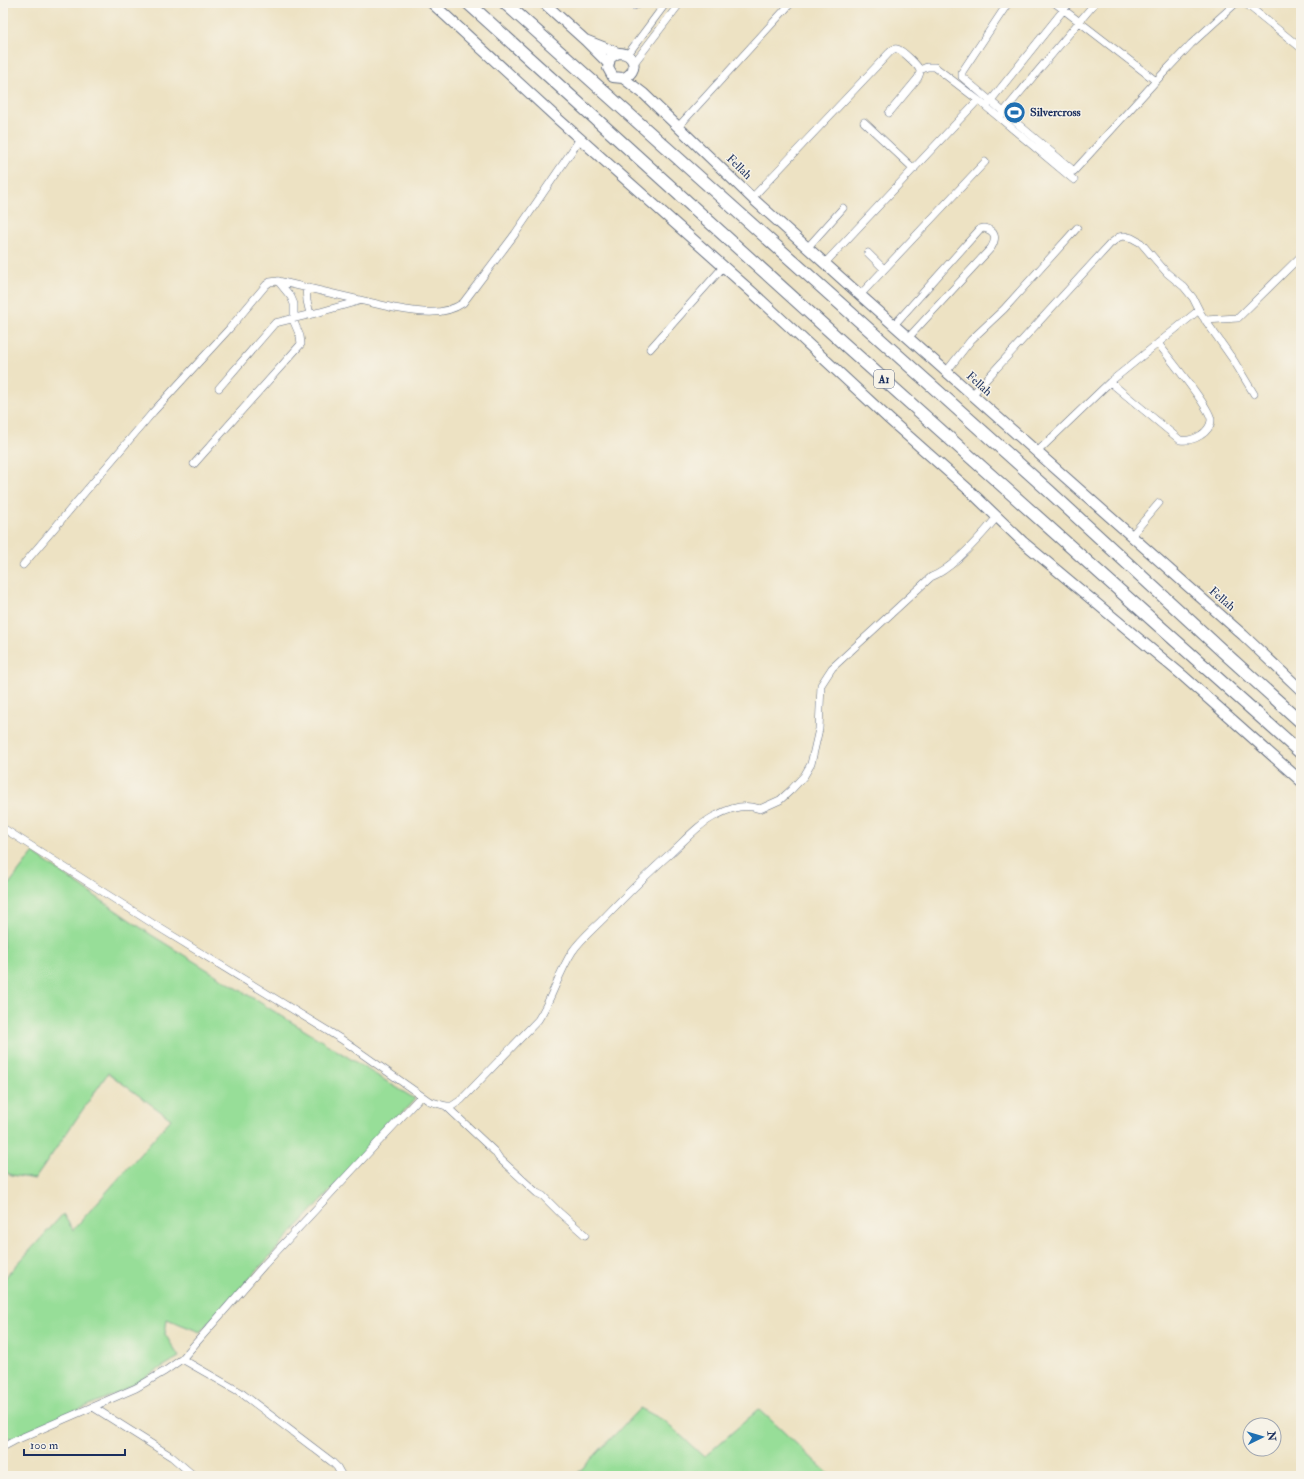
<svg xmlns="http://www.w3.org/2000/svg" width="1304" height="1479" viewBox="0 0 1304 1479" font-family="'IM FELL Double Pica',serif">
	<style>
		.green { fill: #97de98; stroke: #59867b }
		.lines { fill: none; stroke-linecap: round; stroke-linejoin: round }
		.street-casing { stroke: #646e81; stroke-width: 8 }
		.secondary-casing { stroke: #646e81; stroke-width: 12 }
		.highway-casing { stroke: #646e81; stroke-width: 14 }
		.street { stroke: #fff; stroke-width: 7 }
		.secondary { stroke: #fff; stroke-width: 10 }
		.highway { stroke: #fff; stroke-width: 12 }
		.labels { text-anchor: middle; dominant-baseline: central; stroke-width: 3; stroke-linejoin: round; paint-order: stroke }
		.shield { fill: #f7f3e8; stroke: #5d6a87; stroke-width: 1 }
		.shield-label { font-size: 11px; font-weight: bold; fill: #1b2f5e }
		.poi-label { font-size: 12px; font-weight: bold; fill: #1b2f5e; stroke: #f7f3e8; text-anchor: start }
		.street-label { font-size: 12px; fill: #1b2f5e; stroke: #f7f3e8 }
	</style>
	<rect width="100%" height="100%" fill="#f7f3e8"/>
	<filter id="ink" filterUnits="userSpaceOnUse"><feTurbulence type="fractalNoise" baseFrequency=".025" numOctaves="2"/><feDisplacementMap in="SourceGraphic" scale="8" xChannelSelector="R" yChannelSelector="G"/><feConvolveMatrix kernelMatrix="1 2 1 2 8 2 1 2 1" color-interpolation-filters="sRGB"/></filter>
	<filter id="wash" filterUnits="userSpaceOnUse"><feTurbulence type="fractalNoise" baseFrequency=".012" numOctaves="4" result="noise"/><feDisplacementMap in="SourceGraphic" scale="16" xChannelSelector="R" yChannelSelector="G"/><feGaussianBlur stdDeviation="0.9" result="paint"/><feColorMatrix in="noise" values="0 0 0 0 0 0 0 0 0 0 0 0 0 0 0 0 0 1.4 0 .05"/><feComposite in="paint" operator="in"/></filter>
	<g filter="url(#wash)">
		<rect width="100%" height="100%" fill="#ede2c3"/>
		<path class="green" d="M33,853L150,934L415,1099L200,1332L167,1319L165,1334L179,1357L122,1391L11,1439L3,1433V1280L63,1214L73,1230L171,1119L108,1073L35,1179L11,1175L3,1171V892Z
			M640,1408L665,1421L704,1457L759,1409L831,1476H575Z"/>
	</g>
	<g filter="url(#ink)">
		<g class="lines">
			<defs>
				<path id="street" d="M628,3L634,6L642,3
					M1008,3L962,72V77L1074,171L1156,81L1191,44L1236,3
					M1055,3L1156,81
					M1245,3L1301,48
					M628,54L666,3
					M634,63L680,3
					M920,70L927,67H935L978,100L1074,180
					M988,104L1069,3
					M1001,115L1095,3
					M864,122L914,169
					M678,127L791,3
					M752,198L889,53C891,51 894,48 897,49C902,50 919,66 920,71C920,74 919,76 918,78L889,113
					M808,247L843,208
					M868,253L884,269
					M825,263L978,100
					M306,288L307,301L310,314
					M860,295L985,162
					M1205,320L1238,318L1301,256
					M894,325L980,229L984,228C996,231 997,238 991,248L908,338
					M650,349L724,266
					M946,372L971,340L1004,309L1077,228
					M1110,382L1180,440C1188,441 1195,439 1201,435C1206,432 1211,426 1211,420C1211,408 1167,356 1158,343
					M219,388L275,323L320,312L359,301
					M972,395L1110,244L1119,237L1124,236L1132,238L1141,243L1167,273L1184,287L1193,298L1201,314L1234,361L1254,394
					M1037,452L1110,382L1199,310
					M194,464L301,344L300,336L294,322V304L291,297L278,281
					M1131,536L1159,503
					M23,565L153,412L229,329L266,285L270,282L278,281L394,308C417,312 443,317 463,303L515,234L580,139
					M3,828L155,925L341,1039L429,1101L446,1106H452L461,1100L538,1020C552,999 558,974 572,952C580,940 592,930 603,919C625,896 648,873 672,852C686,839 700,823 717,815C730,808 745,803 760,809L780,800L791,790L804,776L811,764L819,729L821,685L832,668L931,577C953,569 982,535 997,517
					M446,1106L495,1152L499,1158L537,1193L543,1196L560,1213L585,1235
					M182,1359L240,1392L332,1462L337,1467L342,1476
					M93,1407L172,1457L194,1476
					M3,1447L16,1440L136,1388L165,1371L182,1359L264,1265L421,1096"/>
				<path id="secondary" d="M432,3L559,120L752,292L889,419L969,490L1023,542L1182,675L1301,781
					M544,3L585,40L608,63
					M585,40L618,53C635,52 640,72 623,78L613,77L608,68L610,58L618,53
					M623,78L644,94L752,198L860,295L1243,635L1301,690"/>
				<path id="highway" d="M468,3L843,343L1301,753
					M505,3L1049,491L1229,657L1301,722"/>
			</defs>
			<use href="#street" class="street-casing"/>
			<use href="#secondary" class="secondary-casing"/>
			<use href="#highway" class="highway-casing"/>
			<use href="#street" class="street"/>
			<use href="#secondary" class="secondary"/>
			<use href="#highway" class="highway"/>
		</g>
	</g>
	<defs>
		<symbol id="stadium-disc" viewBox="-11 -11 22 22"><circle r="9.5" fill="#1f6fb2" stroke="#f7f3e8"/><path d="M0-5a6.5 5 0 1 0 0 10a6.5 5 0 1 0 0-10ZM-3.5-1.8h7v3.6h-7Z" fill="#fff"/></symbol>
	</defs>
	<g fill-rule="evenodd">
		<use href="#stadium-disc" x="1002" y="100" width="25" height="25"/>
	</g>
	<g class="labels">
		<rect class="shield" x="874" y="370" width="20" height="18" rx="3"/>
		<g class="shield-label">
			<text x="884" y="379">A1</text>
		</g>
		<g class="poi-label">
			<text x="1030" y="112">Silvercross</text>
		</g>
		<g class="street-label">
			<text transform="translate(739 167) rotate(44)">Fellah</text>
			<text transform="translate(979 384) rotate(42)">Fellah</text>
			<text transform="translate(1222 599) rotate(41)">Fellah</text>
		</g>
	</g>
	<rect width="1304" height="1479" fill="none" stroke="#f7f3e8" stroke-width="16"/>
	<g transform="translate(1262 1437) rotate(85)"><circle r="19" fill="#f7f3e8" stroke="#9fa5b1"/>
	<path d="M0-3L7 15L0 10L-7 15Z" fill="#1f6fb2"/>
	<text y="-6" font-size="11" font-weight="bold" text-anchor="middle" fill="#1b2f5e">N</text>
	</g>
	<path d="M24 1449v6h101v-6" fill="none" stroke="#1b2f5e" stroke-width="2"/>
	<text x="30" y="1449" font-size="12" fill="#1b2f5e" stroke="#f7f3e8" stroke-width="3" paint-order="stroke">100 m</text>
</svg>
